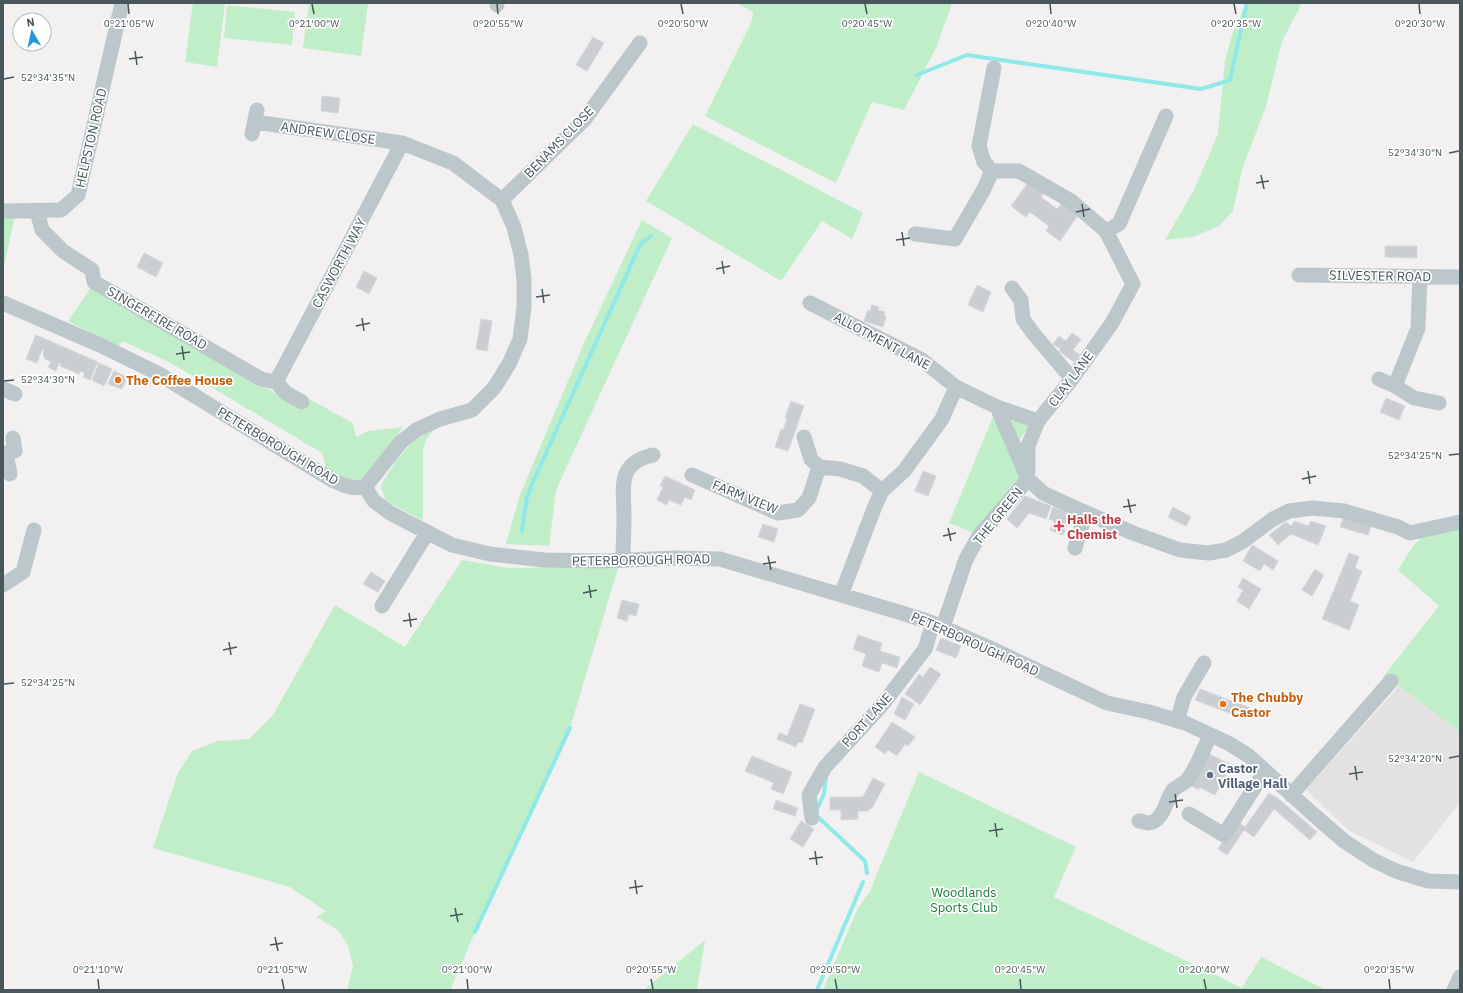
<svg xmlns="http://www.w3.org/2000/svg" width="1463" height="993" viewBox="0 0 1463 993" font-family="'IBM Plex Sans',sans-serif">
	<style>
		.education { fill: #e3e1e1 }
		.green { fill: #c0eec8 }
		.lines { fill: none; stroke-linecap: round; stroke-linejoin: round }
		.stream { stroke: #8fe9e9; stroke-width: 4 }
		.building { fill: #caced2; stroke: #d4d7db }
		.minor { stroke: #bcc7cc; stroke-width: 15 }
		.ticks { fill: none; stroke: #48575c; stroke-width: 1.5 }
		.food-dot { fill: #e8710a; stroke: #fff; stroke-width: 1.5 }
		.health-dot { fill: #e0444e; stroke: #fff; stroke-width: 1.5 }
		.service-dot { fill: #5c6f8a; stroke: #fff; stroke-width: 1.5 }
		.labels { text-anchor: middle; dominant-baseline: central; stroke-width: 3.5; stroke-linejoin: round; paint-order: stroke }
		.street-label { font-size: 13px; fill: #48575c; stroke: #fff }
		.food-label { font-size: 13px; font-weight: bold; fill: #c56008; stroke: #fff; text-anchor: start }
		.health-label { font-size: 13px; font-weight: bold; fill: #be3a42; stroke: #fff; text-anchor: start }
		.service-label { font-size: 13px; font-weight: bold; fill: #4e5e75; stroke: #fff; text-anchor: start }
		.park-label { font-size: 13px; fill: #1b7c37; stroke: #fff }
		.ticks-label { font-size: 10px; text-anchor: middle; fill: #48575c; stroke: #fff; stroke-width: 3.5; stroke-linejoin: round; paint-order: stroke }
	</style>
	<rect width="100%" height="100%" fill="#f2f0f0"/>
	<path class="education" d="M1399,686L1460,732V803L1413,862L1348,830L1306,790Z"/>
	<path class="green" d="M193,3H225L217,67L185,62Z
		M309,3H368L361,56L303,48Z
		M737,3H952L937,46L904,110L872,102L836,183L705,116L752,21L753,12Z
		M1246,3H1302L1282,41L1266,106L1242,170L1233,211L1219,226L1193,237L1165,240L1194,190L1218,134L1225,60L1233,32Z
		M227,5L295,12L292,45L224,38Z
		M693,124L863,213L852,239L822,221L781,281L646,201Z
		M15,216L3,270V217Z
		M642,220L672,238L556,490L549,546L506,544L520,495L584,343Z
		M92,286L304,410L311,400L353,423L356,437L368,431L403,427L368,476C353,486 339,477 326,468L322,453L169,362L122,341L119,347L68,321Z
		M995,412L1021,476L974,533L949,523Z
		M1011,418L1029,425L1018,443Z
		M433,430L426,440L423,449V521L386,501L381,488L382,483L397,460L410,445L417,438Z
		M1460,527V732L1399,686L1383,677L1439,606L1398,570L1413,546L1424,535Z
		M462,560L508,568L607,567L619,565L570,728L475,932L451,988L454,990H347L353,966L348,946L339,931L317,917L324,912H327L290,887L153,848L178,773L192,751L218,741L249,739L273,715L335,605L405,647Z
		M919,772L1076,847L1054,897L1242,988L1261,957L1326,990H823L857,910L870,891Z
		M705,940L697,990H644Z"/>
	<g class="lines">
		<path class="stream" d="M917,75L967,55L1201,89L1230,80L1247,3
			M522,531L527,497L533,482L639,247L643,242L651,236
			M826,777L824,794L816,811L817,816L865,861L867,873
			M475,932L570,728
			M817,990L863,882"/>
	</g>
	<path class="building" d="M593,37L604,43L587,71L576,65Z
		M322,96L340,98L338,113L321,111Z
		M1030,180L1045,191L1041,197L1057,209L1062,203L1078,215L1060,241L1046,231L1049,226L1030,212L1026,217L1011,206Z
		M1385,246H1417V258L1385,257Z
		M144,253L163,263L156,277L137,267Z
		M364,271L377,278L369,294L356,287Z
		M977,285L991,292L983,312L968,305Z
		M872,305L879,307L878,310L885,312L884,316L886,317L883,327L864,321L868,310L870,311Z
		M481,319L492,321L487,351L476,349Z
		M1072,333L1081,339L1073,350L1080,355L1074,362L1059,351L1061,349L1053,344L1059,336L1066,341Z
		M36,335L98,362L90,380L83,377L85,373L80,371L79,374L60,366L61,364L59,363L56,371L48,367L51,362L45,359L43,354L44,351L42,350L37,363L26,359Z
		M99,363L112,369L104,386L92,380Z
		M114,371L127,377L122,389L108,384Z
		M1386,398L1405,406L1399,420L1380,412Z
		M791,401L804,406L788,451L775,447L781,429L783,430L787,419L785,418Z
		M923,471L936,476L928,496L915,491Z
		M665,476L695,490L691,500L685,497L681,505L669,500L667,505L657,500L663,487L660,486Z
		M1025,496L1051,506L1046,519L1029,513L1017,528L1007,519Z
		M1053,507L1071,514L1063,535L1050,530L1054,521L1049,519Z
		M1173,507L1191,517L1186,526L1168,517Z
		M1344,516L1372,524L1368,535L1340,527Z
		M1295,521L1308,526L1311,521L1326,526L1318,545L1291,534L1278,545L1269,535L1286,522L1291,526Z
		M763,524L778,529L774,542L758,537Z
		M1252,545L1278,561L1273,570L1264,564L1260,571L1243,561Z
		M1349,553L1359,557L1355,568L1362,571L1350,601L1359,605L1349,630L1322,619Z
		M1315,569L1324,575L1312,596L1302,590Z
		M371,572L385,581L378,592L363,584Z
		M1243,578L1261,589L1249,609L1237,601L1243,590L1238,587Z
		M622,600L639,604L636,616L629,614L627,621L617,618Z
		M858,635L882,643L880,651L900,657L897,668L882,663L879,672L862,666L866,654L853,649Z
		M941,638L961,646L956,658L936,650Z
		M930,667L941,674L920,705L905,694L919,674L923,677Z
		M1200,689L1250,708L1245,719L1195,700Z
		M902,697L914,704L905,720L894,714Z
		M800,704L815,709L802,743L798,742L796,747L777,739L779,733L787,736Z
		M892,722L915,737L908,746L905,744L897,756L888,750L885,754L875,747Z
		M1205,752L1232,765L1215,795L1199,787V790L1188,784Z
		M752,756L792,772L783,794L771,789L774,783L745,771Z
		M873,778L885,784L872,808L867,811H858V819L841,820V810H830V797H863Z
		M1269,793L1280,800L1317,832L1310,840L1274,809L1254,837L1244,830L1227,855L1218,849L1237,821L1245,827Z
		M776,800L798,808L795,816L773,809Z
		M801,821L814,829L803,847L790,839Z"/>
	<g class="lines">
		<path class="minor" d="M497,5V3
			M994,68L979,146L984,162L992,171H1019L1071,201L1106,231
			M255,122L402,143L453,163L502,200L514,227L521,255L524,279V307L520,339L509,364L494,388L472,410L440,419L416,430L401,442L365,487
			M252,134L257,110
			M502,200L584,120L640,43
			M3,211L61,210L78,195L122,3
			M37,211L42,230L63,251L92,270L94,282L261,379L276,382L286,393L302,402
			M915,234L955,239L984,189L992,171
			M1299,275L1460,277
			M1012,288L1021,300L1023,319L1033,333L1072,379
			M3,303L100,345L159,374L332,480C345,486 351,489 365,487
			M810,303L922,360L956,387L997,407L1038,421
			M1379,379L1395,386L1414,398L1439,403
			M276,382L402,143
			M1395,386L1418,328L1420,277
			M3,389L15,394
			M997,407L1028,479L1043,493L1082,511L1133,533L1180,550L1209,553L1226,550L1242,542L1273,519L1289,511L1313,508L1344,511L1398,527L1410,533L1460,522
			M804,437L811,459L819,467L840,469L863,476L882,491
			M6,453L10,474
			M3,454L15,451L13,438
			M1028,472V446L1038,421L1072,379L1112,323L1133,284L1106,231L1119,224L1166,116
			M692,475L778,513L798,510L809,498L819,467
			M365,487L374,501L390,513L452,545L490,554L544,560L602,561L676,558L720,559L902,613L933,623L988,647L1107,703L1149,712L1185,723L1228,743L1249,756L1314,815L1344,841L1373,860L1396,871L1428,881L1460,882
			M1075,548L1086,513
			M623,560C623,545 624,531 624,516C624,488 616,463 653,455
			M3,585L23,572L34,530
			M841,595L875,506L882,491L904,471L942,419L956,387
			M382,606L427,533
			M943,627L966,559L979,536L1028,479
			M1177,721L1184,697L1204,663
			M1291,795L1391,681
			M1189,814L1224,835L1265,771
			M812,818L809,795L825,767L882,705L925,649L933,623
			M1139,821C1142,821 1146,823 1148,823C1163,823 1166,799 1173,790C1177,786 1182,785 1186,781C1194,774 1205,746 1210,735
			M1454,990L1460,977"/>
	</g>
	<path class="ticks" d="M128,4L129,14M312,4L314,14M497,4L498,14M681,4L683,14M865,4L867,14M1050,4L1051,14M1234,4L1236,14M1419,4L1420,14M135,51L137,65M129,59L143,57M4,79L14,77M1449,153L1459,151M1261,175L1264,189M1256,183L1269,181M1082,204L1084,217M1076,212L1090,209M902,232L904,246M896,240L910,238M722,261L724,274M716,269L730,266M542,289L544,303M536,297L550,295M362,318L364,331M356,326L370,323M182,346L184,360M176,354L190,352M4,381L14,380M1449,455L1459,454M1308,471L1310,484M1302,479L1316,476M1128,499L1131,513M1123,507L1136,505M948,528L951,541M943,536L956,533M768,556L771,570M763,564L776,562M589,585L591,598M583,593L597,590M409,613L411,627M403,621L417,619M229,642L231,655M223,650L237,647M4,684L14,683M1449,758L1459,756M1355,766L1357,780M1349,774L1363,772M1175,794L1177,808M1169,802L1183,800M995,823L997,837M989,831L1003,829M815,851L817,865M809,859L823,857M635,880L637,894M629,888L643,886M455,908L458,922M450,916L463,914M275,937L278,951M270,945L283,943M98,979L99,989M282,979L284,989M467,979L468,989M651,979L653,989M835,979L837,989M1020,979L1021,989M1204,979L1206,989M1389,979L1390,989"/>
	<g class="food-dot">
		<circle cx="118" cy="380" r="4"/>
		<circle cx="1223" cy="704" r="4"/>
	</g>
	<path class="health-dot" d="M1057 520h4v4h4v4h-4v4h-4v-4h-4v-4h4z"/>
	<circle class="service-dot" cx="1210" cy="775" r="4"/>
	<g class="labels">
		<g class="street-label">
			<text transform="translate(328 133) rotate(8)">ANDREW CLOSE</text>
			<text transform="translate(91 138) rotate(-77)">HELPSTON ROAD</text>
			<text transform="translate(559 142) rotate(-46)">BENAMS CLOSE</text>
			<text transform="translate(339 263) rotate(-62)">CASWORTH WAY</text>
			<text transform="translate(1380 276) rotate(1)">SILVESTER ROAD</text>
			<text transform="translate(157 318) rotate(30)">SINGERFIRE ROAD</text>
			<text transform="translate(882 341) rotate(28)">ALLOTMENT LANE</text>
			<text transform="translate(1071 379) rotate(-53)">CLAY LANE</text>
			<text transform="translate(278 446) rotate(31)">PETERBOROUGH ROAD</text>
			<text transform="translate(745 497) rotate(22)">FARM VIEW</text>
			<text transform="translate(998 516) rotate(-51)">THE GREEN</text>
			<text transform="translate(641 560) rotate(-1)">PETERBOROUGH ROAD</text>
			<text transform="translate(975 644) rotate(24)">PETERBOROUGH ROAD</text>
			<text transform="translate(867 720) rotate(-48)">PORT LANE</text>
		</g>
		<g class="food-label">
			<text x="126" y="380">The Coffee House</text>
			<text x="1231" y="697">The Chubby<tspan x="1231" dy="15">Castor</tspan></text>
		</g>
		<g class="health-label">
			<text x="1067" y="519">Halls the<tspan x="1067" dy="15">Chemist</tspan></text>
		</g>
		<g class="service-label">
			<text x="1218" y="768">Castor<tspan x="1218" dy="15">Village Hall</tspan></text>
		</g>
		<g class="park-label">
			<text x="964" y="892">Woodlands<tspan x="964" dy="15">Sports Club</tspan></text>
		</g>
	</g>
	<g class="ticks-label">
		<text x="129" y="27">0°21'05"W</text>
		<text x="314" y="27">0°21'00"W</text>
		<text x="498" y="27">0°20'55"W</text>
		<text x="683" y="27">0°20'50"W</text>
		<text x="867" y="27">0°20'45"W</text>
		<text x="1051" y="27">0°20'40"W</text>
		<text x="1236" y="27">0°20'35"W</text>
		<text x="1420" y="27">0°20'30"W</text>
		<text x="48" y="81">52°34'35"N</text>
		<text x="1415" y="156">52°34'30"N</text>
		<text x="48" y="383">52°34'30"N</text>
		<text x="1415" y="459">52°34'25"N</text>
		<text x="48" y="686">52°34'25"N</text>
		<text x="1415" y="762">52°34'20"N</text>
		<text x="98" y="973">0°21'10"W</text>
		<text x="282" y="973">0°21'05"W</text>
		<text x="467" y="973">0°21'00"W</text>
		<text x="651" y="973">0°20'55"W</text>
		<text x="835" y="973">0°20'50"W</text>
		<text x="1020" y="973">0°20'45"W</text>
		<text x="1204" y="973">0°20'40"W</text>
		<text x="1389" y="973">0°20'35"W</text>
	</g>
	<rect width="1463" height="993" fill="none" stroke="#48575c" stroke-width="8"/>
	<g transform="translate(32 32) rotate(351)"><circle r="19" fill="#ffffff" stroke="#b6bcbe"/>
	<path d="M0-3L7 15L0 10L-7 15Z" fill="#2098dc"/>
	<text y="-6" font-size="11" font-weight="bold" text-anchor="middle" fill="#48575c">N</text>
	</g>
</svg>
